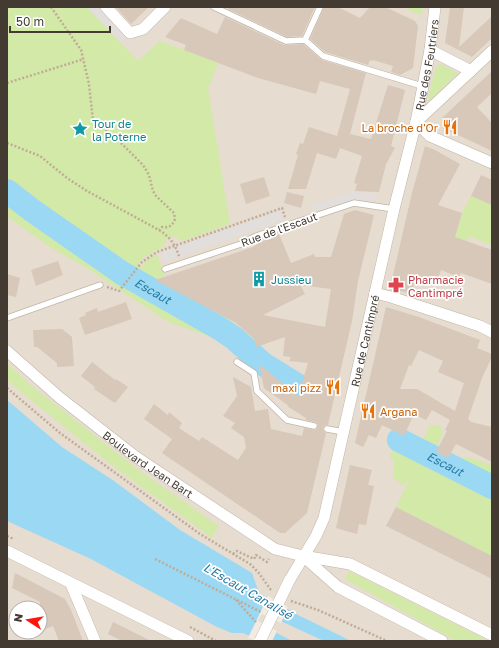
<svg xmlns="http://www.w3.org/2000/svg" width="499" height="648" viewBox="0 0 499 648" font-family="'Golos Text',sans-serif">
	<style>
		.residential { fill: #e6dcd0; fill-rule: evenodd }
		.green { fill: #d3e9a8 }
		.parking { fill: #e2dedb }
		.water { fill: #9ad8f3 }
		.pier { fill: #f2ebe2 }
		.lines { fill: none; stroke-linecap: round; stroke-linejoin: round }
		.river { stroke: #9ad8f3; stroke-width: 24 }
		.building { fill: #d7c8ba; fill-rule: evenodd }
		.lane-casing { stroke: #c0b5a7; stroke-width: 7 }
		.street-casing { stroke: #c0b5a7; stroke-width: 12 }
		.path { stroke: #c0ac95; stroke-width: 2.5; stroke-dasharray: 2 2; stroke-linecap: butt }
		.lane { stroke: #fff; stroke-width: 5.5 }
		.street { stroke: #fff; stroke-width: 11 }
		.street-bridge-casing { stroke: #c0b5a7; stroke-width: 12; stroke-linecap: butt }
		.street-bridge { stroke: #fff; stroke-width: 11 }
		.labels { text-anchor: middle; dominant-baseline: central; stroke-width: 3.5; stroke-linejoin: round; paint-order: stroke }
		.street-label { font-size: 11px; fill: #433b32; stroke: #fff }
		.culture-label { font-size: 11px; fill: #0d838f; stroke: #fff; text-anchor: start }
		.food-label { font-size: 11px; fill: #c56008; stroke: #fff; text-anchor: end }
		.health-label { font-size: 11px; fill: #be3a42; stroke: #fff; text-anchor: start }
		.water-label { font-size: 12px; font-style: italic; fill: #267ba2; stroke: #fff }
	</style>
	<rect width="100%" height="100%" fill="#f2ebe2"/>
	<path class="residential" d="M7,7H492V641H7ZM16,608H40V632H16Z"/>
	<path class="green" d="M7,7H87L138,61L160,41L218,63L208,88L230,224L182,241L173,236L167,238L164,246L144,257L137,266L139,270L148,259L157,254L165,276L155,280L233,322L223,341L168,322L87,268L56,251L7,217Z
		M408,7H423L422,15L408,10Z
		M441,64L458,73L431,100L428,98L435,69Z
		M471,196L492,205V245L468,236L466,241L455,237L462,213Z
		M7,363L28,383L140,471L219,526L212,538L114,467L16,388L7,379Z
		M430,425H440L443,433L434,453L449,460C467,454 476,459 492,466V556L396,507L409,480L402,485L393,477L394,462L390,457L395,445L409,439L424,438Z
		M349,571L489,641H456L345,579Z"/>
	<path class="parking" d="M87,7H106L130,33L120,42Z
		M352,192L376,193L374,201L354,200L316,212L310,206Z
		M281,210L284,220L164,262L161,252Z"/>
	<path class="water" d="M7,400L62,447L114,481L180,530L252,573L259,593L298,615L351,641H324L261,612L256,622L292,641H261L243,633H232L217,627L91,559L7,521Z"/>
	<path class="pier" d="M268,596L288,607L281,623L262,614L258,621L277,631L272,641H256L248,638Z"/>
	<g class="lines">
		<g class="river">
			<path id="s1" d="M7,191L33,211L122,273L219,328L234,338L263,364L300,387"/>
			<path id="s2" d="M399,440L492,487"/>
		</g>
	</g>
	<path class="building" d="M116,7H149L131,24Z
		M229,7H315L302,36L287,37L228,9Z
		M324,7H338L360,18L370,7H385L415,21L418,26L413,68L400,75L391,72L393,66L373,60L372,61L370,60L368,65L325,52L310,39Z
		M450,7H464L459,47L492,16V38L472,57L445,43Z
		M225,17L284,45L303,44L322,60L366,73L350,134L371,139L388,85L405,90L391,146L395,148L386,164L379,192L355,191L357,184L354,183L362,156L340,148L336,159L317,153L306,189H288L298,155L296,154L300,143L303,144L309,127L337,136L350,89L320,81L316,94L258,78L184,50L186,45L165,37L181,18L217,34Z
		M492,71V93L477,107L492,123V151L443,128L442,118Z
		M425,146L435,150L460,164L438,205L462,213L455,237L492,250V284L461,273L459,277L441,270L436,284L416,278L411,294L390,288L412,193Z
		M481,175L492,180V205L471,196Z
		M264,177L270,196L246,204L240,184Z
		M287,192L304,196L301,208L284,203Z
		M355,210L374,215L358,281L352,321L333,403L328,425H325L323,428V431L326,433L323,446L307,513L285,533H280L162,453L172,439L144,419L154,404L168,415L169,412L182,423L179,428L199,441L202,437L238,460L246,448L244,437L231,428L235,423L223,416L237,396L233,377L251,387L255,411L268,409L271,429L302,436L304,428L315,430L317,429L318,424L315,422L306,420V418L287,406H289L264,388L259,364L298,396L308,363L289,361L291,357L283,356L285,337L256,347L254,339L236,323L155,280L253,247L259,243L279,234L291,263L314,254L315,257H331L344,214ZM300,285L331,289L325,327L263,315L305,294Z
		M58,261L63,275L36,286L31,270Z
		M7,274L20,278L16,297L7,295Z
		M126,302L132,319L85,335L79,318L86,315L85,313L97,308L98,312Z
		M386,307L419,317L480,340L477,348L492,354L491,359L482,378L468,419L471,422L492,427V462L456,444L448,458L436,452L447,431L445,430L450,420L432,410L426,420L414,414L404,436L382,425L376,438L369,435L363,447L355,443ZM419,350L443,361L438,372L464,383L455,411L417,389H400L409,365L411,366Z
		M62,329L72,337L74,366L57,367V363L37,347H34L33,330Z
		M92,362L115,380L116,379L128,387L115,403L94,389L95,387L81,376Z
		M350,465L372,470L368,485L374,486L366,525L359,524L357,534L336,528Z
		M396,507L492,556V579L386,526Z
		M15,573L65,599L71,610L83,641H59L53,626L40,631V602L12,588Z
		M113,622L151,641H122L108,634Z"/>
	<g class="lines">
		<defs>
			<path id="lane" d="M214,7L286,41L305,40
				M305,40L323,56L422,86
				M305,40L320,7
				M165,269L244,243L254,237L288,225L354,203L394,209
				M7,318L100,285
				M237,362L254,373L257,391L287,420L314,426
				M327,429L344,432"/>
			<g id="street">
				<path d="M106,7L130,33L143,29L165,7"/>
				<path d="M430,50L471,71"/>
				<path d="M416,122L492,51"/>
				<path d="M416,122L430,136L492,163"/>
				<path d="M375,293L391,297L480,326L492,332"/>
				<path id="s3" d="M7,351L59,397L136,457L275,549L303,556L350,564L492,635"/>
				<path d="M7,551L188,641"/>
				<path d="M304,557L338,587L442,641"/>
				<path id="s4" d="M289,581L316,536L324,518L394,209L416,122L430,50L435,7"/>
				<path d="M71,584L95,641"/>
			</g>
		</defs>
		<use href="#lane" class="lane-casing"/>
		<use href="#street" class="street-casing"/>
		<path class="path" d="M51,7L81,50L89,84L93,121L117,139L143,165L149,175L153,191L156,196L174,213L175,219C172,226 169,228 162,227L159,230
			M7,83L84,59
			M7,143L40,156L67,178L87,191L159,230C170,237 175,244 179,256
			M107,287L119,291L142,262L157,252L282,208L285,217
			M7,388L60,433L200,534L250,564L258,572L271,590
			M7,536L14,539
			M233,554L237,551L254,559L256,555L267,562L269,559
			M155,559L261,612
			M236,600L256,622
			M291,601L318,610L387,641
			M190,627L216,641"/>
		<use href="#lane" class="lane"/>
		<use href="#street" class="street"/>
		<defs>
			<path id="street-bridge" d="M260,641L289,581"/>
		</defs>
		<use href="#street-bridge" class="street-bridge-casing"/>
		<use href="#street-bridge" class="street-bridge"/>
	</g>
	<defs>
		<symbol id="restaurant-bare" viewBox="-9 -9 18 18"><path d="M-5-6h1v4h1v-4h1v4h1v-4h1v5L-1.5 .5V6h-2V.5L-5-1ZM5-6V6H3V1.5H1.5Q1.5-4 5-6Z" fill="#e8710a" stroke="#fff" stroke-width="2.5" paint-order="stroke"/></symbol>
		<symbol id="sight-bare" viewBox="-9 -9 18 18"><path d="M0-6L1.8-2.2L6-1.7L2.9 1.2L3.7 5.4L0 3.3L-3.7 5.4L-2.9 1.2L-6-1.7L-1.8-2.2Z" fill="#0f9aa8" stroke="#fff" stroke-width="2.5" paint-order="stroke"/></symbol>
		<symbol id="building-bare" viewBox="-9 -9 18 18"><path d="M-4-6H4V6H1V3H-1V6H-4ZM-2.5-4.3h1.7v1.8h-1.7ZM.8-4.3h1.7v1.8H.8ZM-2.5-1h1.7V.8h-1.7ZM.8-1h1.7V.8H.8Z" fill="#0f9aa8" stroke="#fff" stroke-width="2.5" paint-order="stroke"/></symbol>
		<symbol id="pharmacy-bare" viewBox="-9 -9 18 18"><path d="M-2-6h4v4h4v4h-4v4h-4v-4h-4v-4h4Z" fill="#e0444e" stroke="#fff" stroke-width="2.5" paint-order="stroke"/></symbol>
	</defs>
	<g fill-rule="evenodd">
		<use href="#restaurant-bare" x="439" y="116" width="22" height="22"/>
		<use href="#sight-bare" x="69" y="118" width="22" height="22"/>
		<use href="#building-bare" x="248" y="268" width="22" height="22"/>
		<use href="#pharmacy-bare" x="385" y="274" width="22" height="22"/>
		<use href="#restaurant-bare" x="322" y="376" width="22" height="22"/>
		<use href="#restaurant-bare" x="357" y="400" width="22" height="22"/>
	</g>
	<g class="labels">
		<g class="street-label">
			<text stroke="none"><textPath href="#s4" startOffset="537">Rue des Feutriers</textPath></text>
			<text transform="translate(279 229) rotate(-20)">Rue de l'Escaut</text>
			<text stroke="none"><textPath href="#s4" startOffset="254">Rue de Cantimpré</textPath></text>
			<text stroke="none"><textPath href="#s3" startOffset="181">Boulevard Jean Bart</textPath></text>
		</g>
		<g class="culture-label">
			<text x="92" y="123">Tour de<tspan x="92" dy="13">la Poterne</tspan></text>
			<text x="271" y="279">Jussieu</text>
		</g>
		<g class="food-label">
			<text x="438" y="127">La broche d'Or</text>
			<text x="321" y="387">maxi pizz</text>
			<text x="380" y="411" text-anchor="start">Argana</text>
		</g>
		<g class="health-label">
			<text x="408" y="279">Pharmacie<tspan x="408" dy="13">Cantimpré</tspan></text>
		</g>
		<g class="water-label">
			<text stroke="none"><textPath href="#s1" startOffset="177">Escaut</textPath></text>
			<text stroke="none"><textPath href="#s2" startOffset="52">Escaut</textPath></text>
			<text transform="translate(248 591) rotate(30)">L'Escaut Canalisé</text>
		</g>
	</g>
	<rect width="499" height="648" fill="none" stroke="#433b32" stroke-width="16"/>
	<g transform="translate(28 620) rotate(282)"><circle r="19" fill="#ffffff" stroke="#b4b1ad"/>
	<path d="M0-3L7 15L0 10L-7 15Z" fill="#ff150c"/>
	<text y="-6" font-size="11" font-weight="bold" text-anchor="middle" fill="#433b32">N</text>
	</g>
	<path d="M10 26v6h100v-6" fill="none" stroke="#433b32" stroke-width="2"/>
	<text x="16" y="26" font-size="12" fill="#433b32" stroke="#ffffff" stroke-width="3" paint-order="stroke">50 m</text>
</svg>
